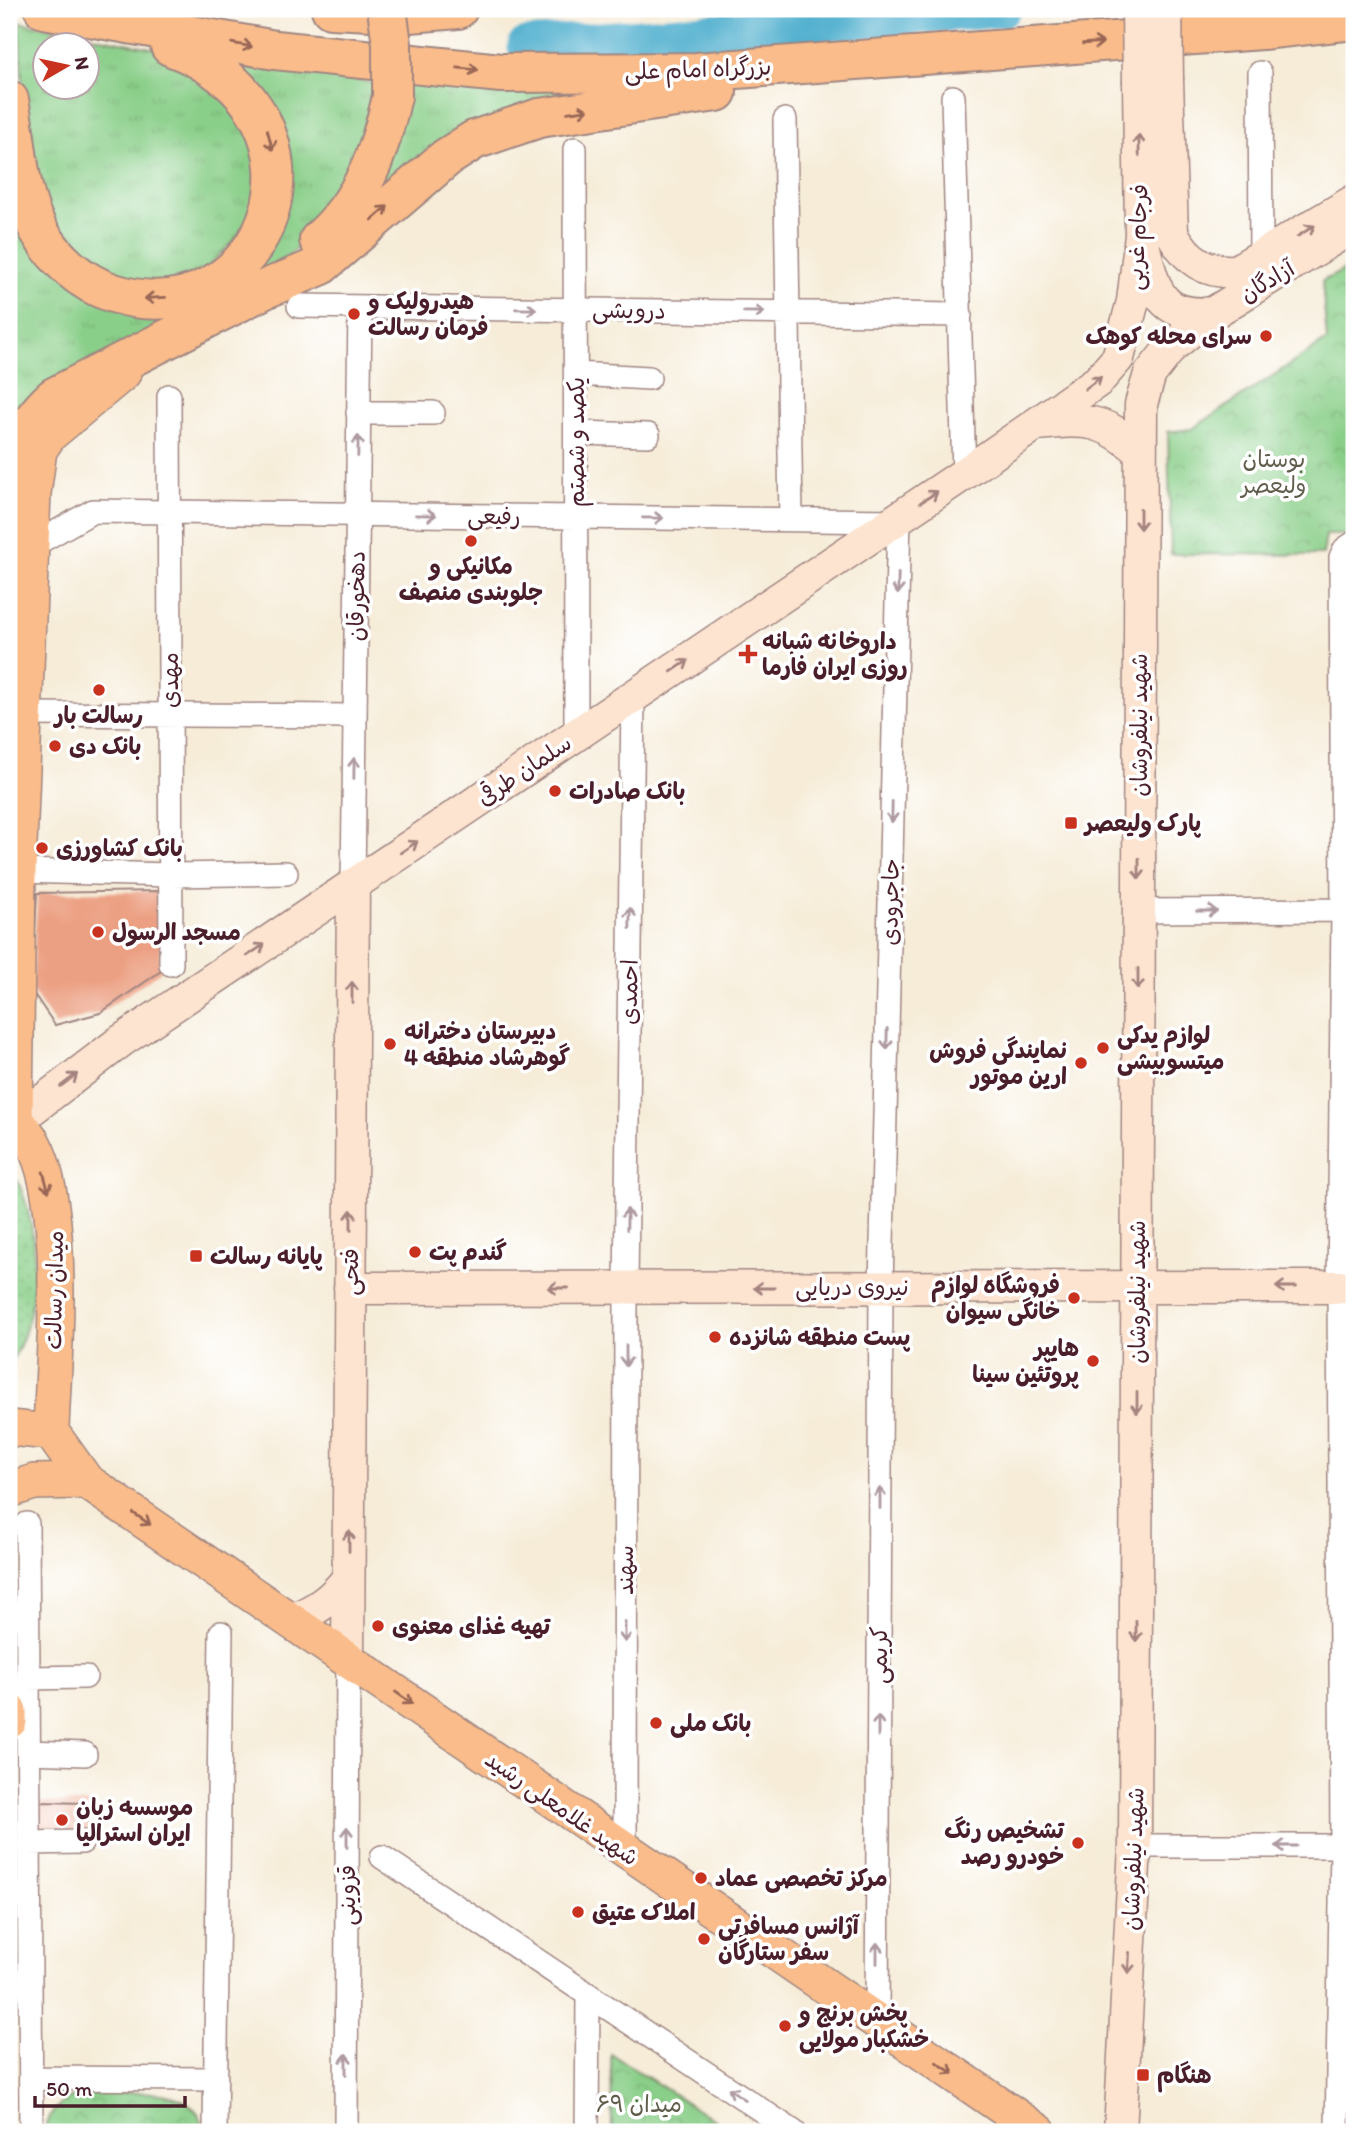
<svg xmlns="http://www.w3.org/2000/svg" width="1363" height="2141" viewBox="0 0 1363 2141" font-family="Itim,'Playpen Sans Arabic',sans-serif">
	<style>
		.grass { fill: url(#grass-tufts); stroke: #6a775a; stroke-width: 2; fill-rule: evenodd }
		.park { fill: url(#park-crowns); stroke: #6a775a; stroke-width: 2 }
		.garden { fill: url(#garden-dots); stroke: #6a775a; stroke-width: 2 }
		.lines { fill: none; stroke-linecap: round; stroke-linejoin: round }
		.river { stroke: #4fafce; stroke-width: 37 }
		.building { fill: #eca083 }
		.street-casing { stroke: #a08682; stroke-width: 26 }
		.secondary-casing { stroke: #a08682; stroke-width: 35 }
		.primary-casing { stroke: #a08682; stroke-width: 38 }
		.highway-casing { stroke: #a08682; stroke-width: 42 }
		.street { stroke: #fff; stroke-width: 23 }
		.secondary { stroke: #fde4d0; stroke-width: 32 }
		.primary { stroke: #f9bc8a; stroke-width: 35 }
		.highway { stroke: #f9bc8a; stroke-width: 38 }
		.secondary-bridge-casing { stroke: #a08682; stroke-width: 35; stroke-linecap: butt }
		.highway-bridge-casing { stroke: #a08682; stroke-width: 42; stroke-linecap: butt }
		.secondary-bridge { stroke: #fde4d0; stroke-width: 32 }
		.highway-bridge { stroke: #f9bc8a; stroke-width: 38 }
		.oneway { stroke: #996656 }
		.oneway2 { stroke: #a4827e }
		.oneway3 { stroke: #ae9aa0 }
		.poi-dot { fill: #c8321e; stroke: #fff; stroke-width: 2.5 }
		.labels { text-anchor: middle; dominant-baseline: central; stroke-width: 7; stroke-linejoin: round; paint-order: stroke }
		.street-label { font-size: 23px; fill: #4a1f2b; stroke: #fff }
		.poi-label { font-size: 23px; font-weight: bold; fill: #4a1f2b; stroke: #fff; text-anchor: start }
		.park-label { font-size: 23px; fill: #605d4c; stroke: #fff }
	</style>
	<defs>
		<pattern id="grass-tufts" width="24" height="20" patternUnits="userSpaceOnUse" patternTransform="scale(1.75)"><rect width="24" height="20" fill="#8acf89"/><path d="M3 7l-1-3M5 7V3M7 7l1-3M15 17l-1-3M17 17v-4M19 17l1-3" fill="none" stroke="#79b176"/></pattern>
		<pattern id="park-crowns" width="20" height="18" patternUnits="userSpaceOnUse" patternTransform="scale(1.75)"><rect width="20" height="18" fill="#8acf89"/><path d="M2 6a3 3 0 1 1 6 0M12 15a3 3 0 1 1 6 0" fill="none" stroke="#79b176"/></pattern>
		<pattern id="garden-dots" width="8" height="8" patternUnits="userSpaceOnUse" patternTransform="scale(1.75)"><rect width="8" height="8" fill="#8acf89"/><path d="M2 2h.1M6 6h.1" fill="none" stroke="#79b176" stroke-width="1.8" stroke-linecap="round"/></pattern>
	</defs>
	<rect width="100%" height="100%" fill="#fff"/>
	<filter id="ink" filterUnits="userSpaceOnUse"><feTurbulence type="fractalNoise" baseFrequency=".0143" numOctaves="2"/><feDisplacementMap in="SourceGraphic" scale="14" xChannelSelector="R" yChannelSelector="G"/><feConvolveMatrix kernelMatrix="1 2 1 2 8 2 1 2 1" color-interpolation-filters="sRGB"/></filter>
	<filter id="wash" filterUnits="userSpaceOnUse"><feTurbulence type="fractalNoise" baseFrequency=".00686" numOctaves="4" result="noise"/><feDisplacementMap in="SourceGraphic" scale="28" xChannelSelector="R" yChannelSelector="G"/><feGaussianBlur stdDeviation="1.57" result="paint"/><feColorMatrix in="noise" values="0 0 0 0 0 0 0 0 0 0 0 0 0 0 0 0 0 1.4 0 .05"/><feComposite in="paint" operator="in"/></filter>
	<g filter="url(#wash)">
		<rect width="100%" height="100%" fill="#f6ecd8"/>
		<path class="grass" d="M19,22L167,51L234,90L269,188L223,266L134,291L64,250L26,156ZM46,46H88V88H46Z
			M204,51L382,85L377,117L327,221L290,255L9,443V174L34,236L168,307L284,190Z
			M403,81L606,90L551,107L348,223Z"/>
		<path class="park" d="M1354,265V535H1326L1323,555L1171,554L1168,432L1192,429L1327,340L1322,281Z
			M611,2054L733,2132H612Z
			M84,2094C123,2096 196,2077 205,2132H45C49,2110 62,2098 84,2094Z"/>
		<path class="garden" d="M9,1167C43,1212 43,1320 9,1364Z"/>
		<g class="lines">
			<path class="river" d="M526,46L1002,9"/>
		</g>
		<g id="blocks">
			<path class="building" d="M160,891L161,971L100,1013L55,1025L32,991L37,893Z
				M36,1802L89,1803L88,1839L37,1837Z"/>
		</g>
	</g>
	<g filter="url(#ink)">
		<use href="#blocks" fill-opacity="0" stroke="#a08682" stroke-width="2"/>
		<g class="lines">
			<defs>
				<path id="street" d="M1260,73L1261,258
					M953,97L964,474
					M785,120L791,519
					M575,149L576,735
					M299,306L960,315
					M576,374L649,378
					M169,396L171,964
					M358,413H433
					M576,433L648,435
					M32,546L93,511L895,521
					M24,714L355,716
					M18,871L171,875L286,873
					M353,885L360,307
					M1138,911L1354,910
					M27,1524L31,2132
					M28,1678L85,1677
					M29,1752L85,1754
					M29,1843L82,1842
					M1135,1846H1354
					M625,1852L626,1288L633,697
					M382,1857L794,2132
					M877,2022L881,1287L899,516
					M31,2078L216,2079
					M215,2132L221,1633
					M346,2132L348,1659
					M587,2132L588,1995
					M1337,2132L1342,1846L1339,1287L1343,910L1341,557L1345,549L1354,543"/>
				<path id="secondary" d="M1167,80L1172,233C1187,260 1205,273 1236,271L1354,201
					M1144,248C1155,293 1161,318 1213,313
					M1038,424C1086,419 1102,418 1140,451
					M15,1122L121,1041L964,474L1098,381L1118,358L1133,301L1141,235L1139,83
					M350,1288L1354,1287
					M291,1620C315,1611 333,1599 348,1578
					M348,1659L353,885
					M1120,2132L1135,1846L1141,404L1150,374L1172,346L1213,313L1354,226"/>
				<path id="primary" d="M9,1119C76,1148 52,1369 51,1432
					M15,1122L18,871L33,493L39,450L49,435L123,373
					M9,1428L51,1432
					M51,1432L86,1481L1039,2132
					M9,1490L34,1482L86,1481
					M9,1711V1721"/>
				<path id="highway" d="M44,9L275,50L501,73L696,72L1262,30L1354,20
					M331,9L410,13L458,9
					M9,100C18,143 17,190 38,229C54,258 81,283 113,293C266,341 356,116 170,46
					M319,240C363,201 380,151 392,96
					M9,522C13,470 13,433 54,397L263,290L320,266L446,158L474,140L539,118L717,92"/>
			</defs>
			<use href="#street" class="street-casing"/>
			<use href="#secondary" class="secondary-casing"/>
			<use href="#primary" class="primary-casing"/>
			<use href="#highway" class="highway-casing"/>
			<use href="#street" class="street"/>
			<use href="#secondary" class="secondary"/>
			<use href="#primary" class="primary"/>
			<use href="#highway" class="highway"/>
			<defs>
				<path id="secondary-bridge" d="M1138,9L1139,83
					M1166,9L1167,80"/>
				<path id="highway-bridge" d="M387,9L392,44V96"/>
			</defs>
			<use href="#secondary-bridge" class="secondary-bridge-casing"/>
			<use href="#highway-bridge" class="highway-bridge-casing"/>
			<use href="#secondary-bridge" class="secondary-bridge"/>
			<use href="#highway-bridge" class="highway-bridge"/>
		</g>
		<defs><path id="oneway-shaft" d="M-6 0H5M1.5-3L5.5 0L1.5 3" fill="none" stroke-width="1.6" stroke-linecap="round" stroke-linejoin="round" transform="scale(1.75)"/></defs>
		<g class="oneway">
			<use href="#oneway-shaft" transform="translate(1093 43) rotate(-4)"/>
			<use href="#oneway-shaft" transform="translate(242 45) rotate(10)"/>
			<use href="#oneway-shaft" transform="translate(468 69) rotate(6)"/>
			<use href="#oneway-shaft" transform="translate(578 111) rotate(-8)"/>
			<use href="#oneway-shaft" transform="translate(270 140) rotate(75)"/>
			<use href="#oneway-shaft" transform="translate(380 213) rotate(-41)"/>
			<use href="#oneway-shaft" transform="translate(155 298) rotate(177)"/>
			<use href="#oneway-shaft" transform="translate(46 1182) rotate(74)"/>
			<use href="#oneway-shaft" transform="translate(142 1519) rotate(34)"/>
			<use href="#oneway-shaft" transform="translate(404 1698) rotate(35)"/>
			<use href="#oneway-shaft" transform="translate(945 2068) rotate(34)"/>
		</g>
		<g class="oneway2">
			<use href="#oneway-shaft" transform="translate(1139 145) rotate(-91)"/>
			<use href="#oneway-shaft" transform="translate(1306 231) rotate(-32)"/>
			<use href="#oneway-shaft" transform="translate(1093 383) rotate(-38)"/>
			<use href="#oneway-shaft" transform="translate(929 497) rotate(-33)"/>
			<use href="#oneway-shaft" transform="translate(1140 519) rotate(90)"/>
			<use href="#oneway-shaft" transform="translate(680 666) rotate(-34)"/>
			<use href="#oneway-shaft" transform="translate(409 847) rotate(-34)"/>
			<use href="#oneway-shaft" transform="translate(1139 869) rotate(90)"/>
			<use href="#oneway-shaft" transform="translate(256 950) rotate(-34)"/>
			<use href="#oneway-shaft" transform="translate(1138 979) rotate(90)"/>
			<use href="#oneway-shaft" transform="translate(352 992) rotate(-90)"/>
			<use href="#oneway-shaft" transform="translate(69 1080) rotate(-37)"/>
			<use href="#oneway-shaft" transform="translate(351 1220) rotate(-90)"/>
			<use href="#oneway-shaft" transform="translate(1286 1287) rotate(-180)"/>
			<use href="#oneway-shaft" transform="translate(558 1288) rotate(180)"/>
			<use href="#oneway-shaft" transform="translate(764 1288) rotate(180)"/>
			<use href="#oneway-shaft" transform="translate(1137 1403) rotate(90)"/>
			<use href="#oneway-shaft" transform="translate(349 1541) rotate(-90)"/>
			<use href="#oneway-shaft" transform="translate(1136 1631) rotate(90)"/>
			<use href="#oneway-shaft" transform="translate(1129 1963) rotate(93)"/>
		</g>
		<g class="oneway3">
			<use href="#oneway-shaft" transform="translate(526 309) rotate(1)"/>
			<use href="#oneway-shaft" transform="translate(754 312) rotate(1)"/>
			<use href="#oneway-shaft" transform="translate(358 446) rotate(-89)"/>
			<use href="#oneway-shaft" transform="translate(426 515) rotate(1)"/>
			<use href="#oneway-shaft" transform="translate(653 518) rotate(1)"/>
			<use href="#oneway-shaft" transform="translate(898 584) rotate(91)"/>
			<use href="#oneway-shaft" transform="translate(354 768) rotate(-89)"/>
			<use href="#oneway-shaft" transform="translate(892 812) rotate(91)"/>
			<use href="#oneway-shaft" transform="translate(1207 911)"/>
			<use href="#oneway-shaft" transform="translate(630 918) rotate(-89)"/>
			<use href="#oneway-shaft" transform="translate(887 1039) rotate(91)"/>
			<use href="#oneway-shaft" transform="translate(627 1219) rotate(-89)"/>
			<use href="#oneway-shaft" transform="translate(626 1356) rotate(90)"/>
			<use href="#oneway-shaft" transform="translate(880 1498) rotate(-90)"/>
			<use href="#oneway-shaft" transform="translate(625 1632) rotate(90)"/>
			<use href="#oneway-shaft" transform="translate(878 1726) rotate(-90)"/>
			<use href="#oneway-shaft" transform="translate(347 1837) rotate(-90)"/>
			<use href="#oneway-shaft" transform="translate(1286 1846) rotate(-180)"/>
			<use href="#oneway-shaft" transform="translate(877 1953) rotate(-90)"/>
			<use href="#oneway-shaft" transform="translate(346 2064) rotate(-90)"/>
			<use href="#oneway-shaft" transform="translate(737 2094) rotate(-146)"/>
		</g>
	</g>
	<g class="poi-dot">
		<circle cx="354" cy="314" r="7"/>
		<circle cx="1266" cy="336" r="7"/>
		<circle cx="471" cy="541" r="7"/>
		<path d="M744.5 643.5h7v7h7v7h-7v7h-7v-7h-7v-7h7z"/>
		<circle cx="99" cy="690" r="7"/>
		<circle cx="55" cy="746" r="7"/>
		<circle cx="555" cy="791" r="7"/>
		<rect x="1064" y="816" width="14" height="14" rx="3.5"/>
		<circle cx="42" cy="848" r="7"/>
		<circle cx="98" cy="932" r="7"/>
		<circle cx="390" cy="1044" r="7"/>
		<circle cx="1103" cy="1048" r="7"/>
		<circle cx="1081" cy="1063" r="7"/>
		<circle cx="415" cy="1252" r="7"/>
		<rect x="189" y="1249" width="14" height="14" rx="3.5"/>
		<circle cx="1074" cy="1298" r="7"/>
		<circle cx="715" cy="1337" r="7"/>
		<circle cx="1093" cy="1361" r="7"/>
		<circle cx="378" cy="1626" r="7"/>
		<circle cx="656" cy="1723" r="7"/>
		<circle cx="62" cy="1820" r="7"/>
		<circle cx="1078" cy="1843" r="7"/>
		<circle cx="701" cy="1878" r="7"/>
		<circle cx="578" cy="1912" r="7"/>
		<circle cx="704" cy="1939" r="7"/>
		<circle cx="785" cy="2026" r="7"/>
		<rect x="1136" y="2068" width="14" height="14" rx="3.5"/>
	</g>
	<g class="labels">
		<g class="street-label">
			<text transform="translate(698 69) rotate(-2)">بزرگراه امام علی</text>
			<text transform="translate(1137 237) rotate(-87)">فرجام غربی</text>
			<text transform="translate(1267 281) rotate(-31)">آزادگان</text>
			<text transform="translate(629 310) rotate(1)">درویشی</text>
			<text transform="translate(576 442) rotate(-90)">یکصد و شصتم</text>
			<text transform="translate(494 516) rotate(1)">رفیعی</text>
			<text transform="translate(356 596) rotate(-89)">دهخورقان</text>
			<text transform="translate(170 680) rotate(-90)">مهدی</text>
			<text transform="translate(1139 725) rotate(-90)">شهید نیلفروشان</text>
			<text transform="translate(524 770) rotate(-34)">سلمان طرقی</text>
			<text transform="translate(890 902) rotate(-89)">جاجرودی</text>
			<text transform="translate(629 992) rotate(-89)">احمدی</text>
			<text transform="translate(350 1272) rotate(-90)">فتحی</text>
			<text x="852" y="1287">نیروی دریایی</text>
			<text transform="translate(54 1290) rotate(-89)">میدان رسالت</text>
			<text transform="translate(1137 1292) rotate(-90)">شهید نیلفروشان</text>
			<text transform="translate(625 1570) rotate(-90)">سهند</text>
			<text transform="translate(879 1655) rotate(-90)">کریمی</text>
			<text transform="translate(562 1808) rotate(35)">شهید غلامعلی رشید</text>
			<text transform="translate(1133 1859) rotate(-88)">شهید نیلفروشان</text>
			<text transform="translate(347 1895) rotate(-90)">قزوینی</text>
		</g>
		<g class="poi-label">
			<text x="368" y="301">هیدرولیک و<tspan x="368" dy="26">فرمان رسالت</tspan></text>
			<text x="1252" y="336" text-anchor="end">سرای محله کوهک</text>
			<text x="471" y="566" text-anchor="middle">مکانیکی و<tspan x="471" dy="26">جلوبندی منصف</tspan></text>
			<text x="762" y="641">داروخانه شبانه<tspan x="762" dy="26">روزی ایران فارما</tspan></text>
			<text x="99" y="715" text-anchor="middle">رسالت بار</text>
			<text x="69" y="746">بانک دی</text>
			<text x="569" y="791">بانک صادرات</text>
			<text x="1085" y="823">پارک ولیعصر</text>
			<text x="56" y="848">بانک کشاورزی</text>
			<text x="112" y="932">مسجد الرسول</text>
			<text x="404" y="1031">دبیرستان دخترانه<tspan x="404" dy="26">گوهرشاد منطقه 4</tspan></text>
			<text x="1117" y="1035">لوازم یدکی<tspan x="1117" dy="26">میتسوبیشی</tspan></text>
			<text x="1067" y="1050" text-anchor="end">نمایندگی فروش<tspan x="1067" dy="26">ارین موتور</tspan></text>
			<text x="429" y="1252">گندم پت</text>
			<text x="210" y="1256">پایانه رسالت</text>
			<text x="1060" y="1285" text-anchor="end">فروشگاه لوازم<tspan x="1060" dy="26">خانگی سیوان</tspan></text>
			<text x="729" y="1337">پست منطقه شانزده</text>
			<text x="1079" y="1348" text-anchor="end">هایپر<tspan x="1079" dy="26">پروتئین سینا</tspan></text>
			<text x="392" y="1626">تهیه غذای معنوی</text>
			<text x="670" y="1723">بانک ملی</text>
			<text x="76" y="1807">موسسه زبان<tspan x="76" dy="26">ایران استرالیا</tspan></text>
			<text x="1064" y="1830" text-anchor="end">تشخیص رنگ<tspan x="1064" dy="26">خودرو رصد</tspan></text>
			<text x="715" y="1878">مرکز تخصصی عماد</text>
			<text x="592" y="1912">املاک عتیق</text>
			<text x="718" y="1926">آژانس مسافرتی<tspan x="718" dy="26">سفر ستارگان</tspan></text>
			<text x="799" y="2013">پخش برنج و<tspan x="799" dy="26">خشکبار مولایی</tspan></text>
			<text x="1157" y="2075">هنگام</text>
		</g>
		<g class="park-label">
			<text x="1274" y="459">بوستان<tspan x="1274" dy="26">ولیعصر</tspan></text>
			<text x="639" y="2104">میدان ۶۹</text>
		</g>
	</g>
	<rect width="1363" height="2141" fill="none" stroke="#fff" stroke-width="35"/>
	<g transform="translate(66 66) rotate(81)"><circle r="33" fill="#ffffff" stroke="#b7a5aa" stroke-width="2"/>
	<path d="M0-5L12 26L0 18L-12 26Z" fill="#c8321e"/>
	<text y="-10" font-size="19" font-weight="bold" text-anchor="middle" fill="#4a1f2b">N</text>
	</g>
	<path d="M35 2096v10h150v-10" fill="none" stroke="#4a1f2b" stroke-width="3.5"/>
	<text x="46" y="2096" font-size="21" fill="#4a1f2b" stroke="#ffffff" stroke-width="5" paint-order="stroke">50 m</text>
</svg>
